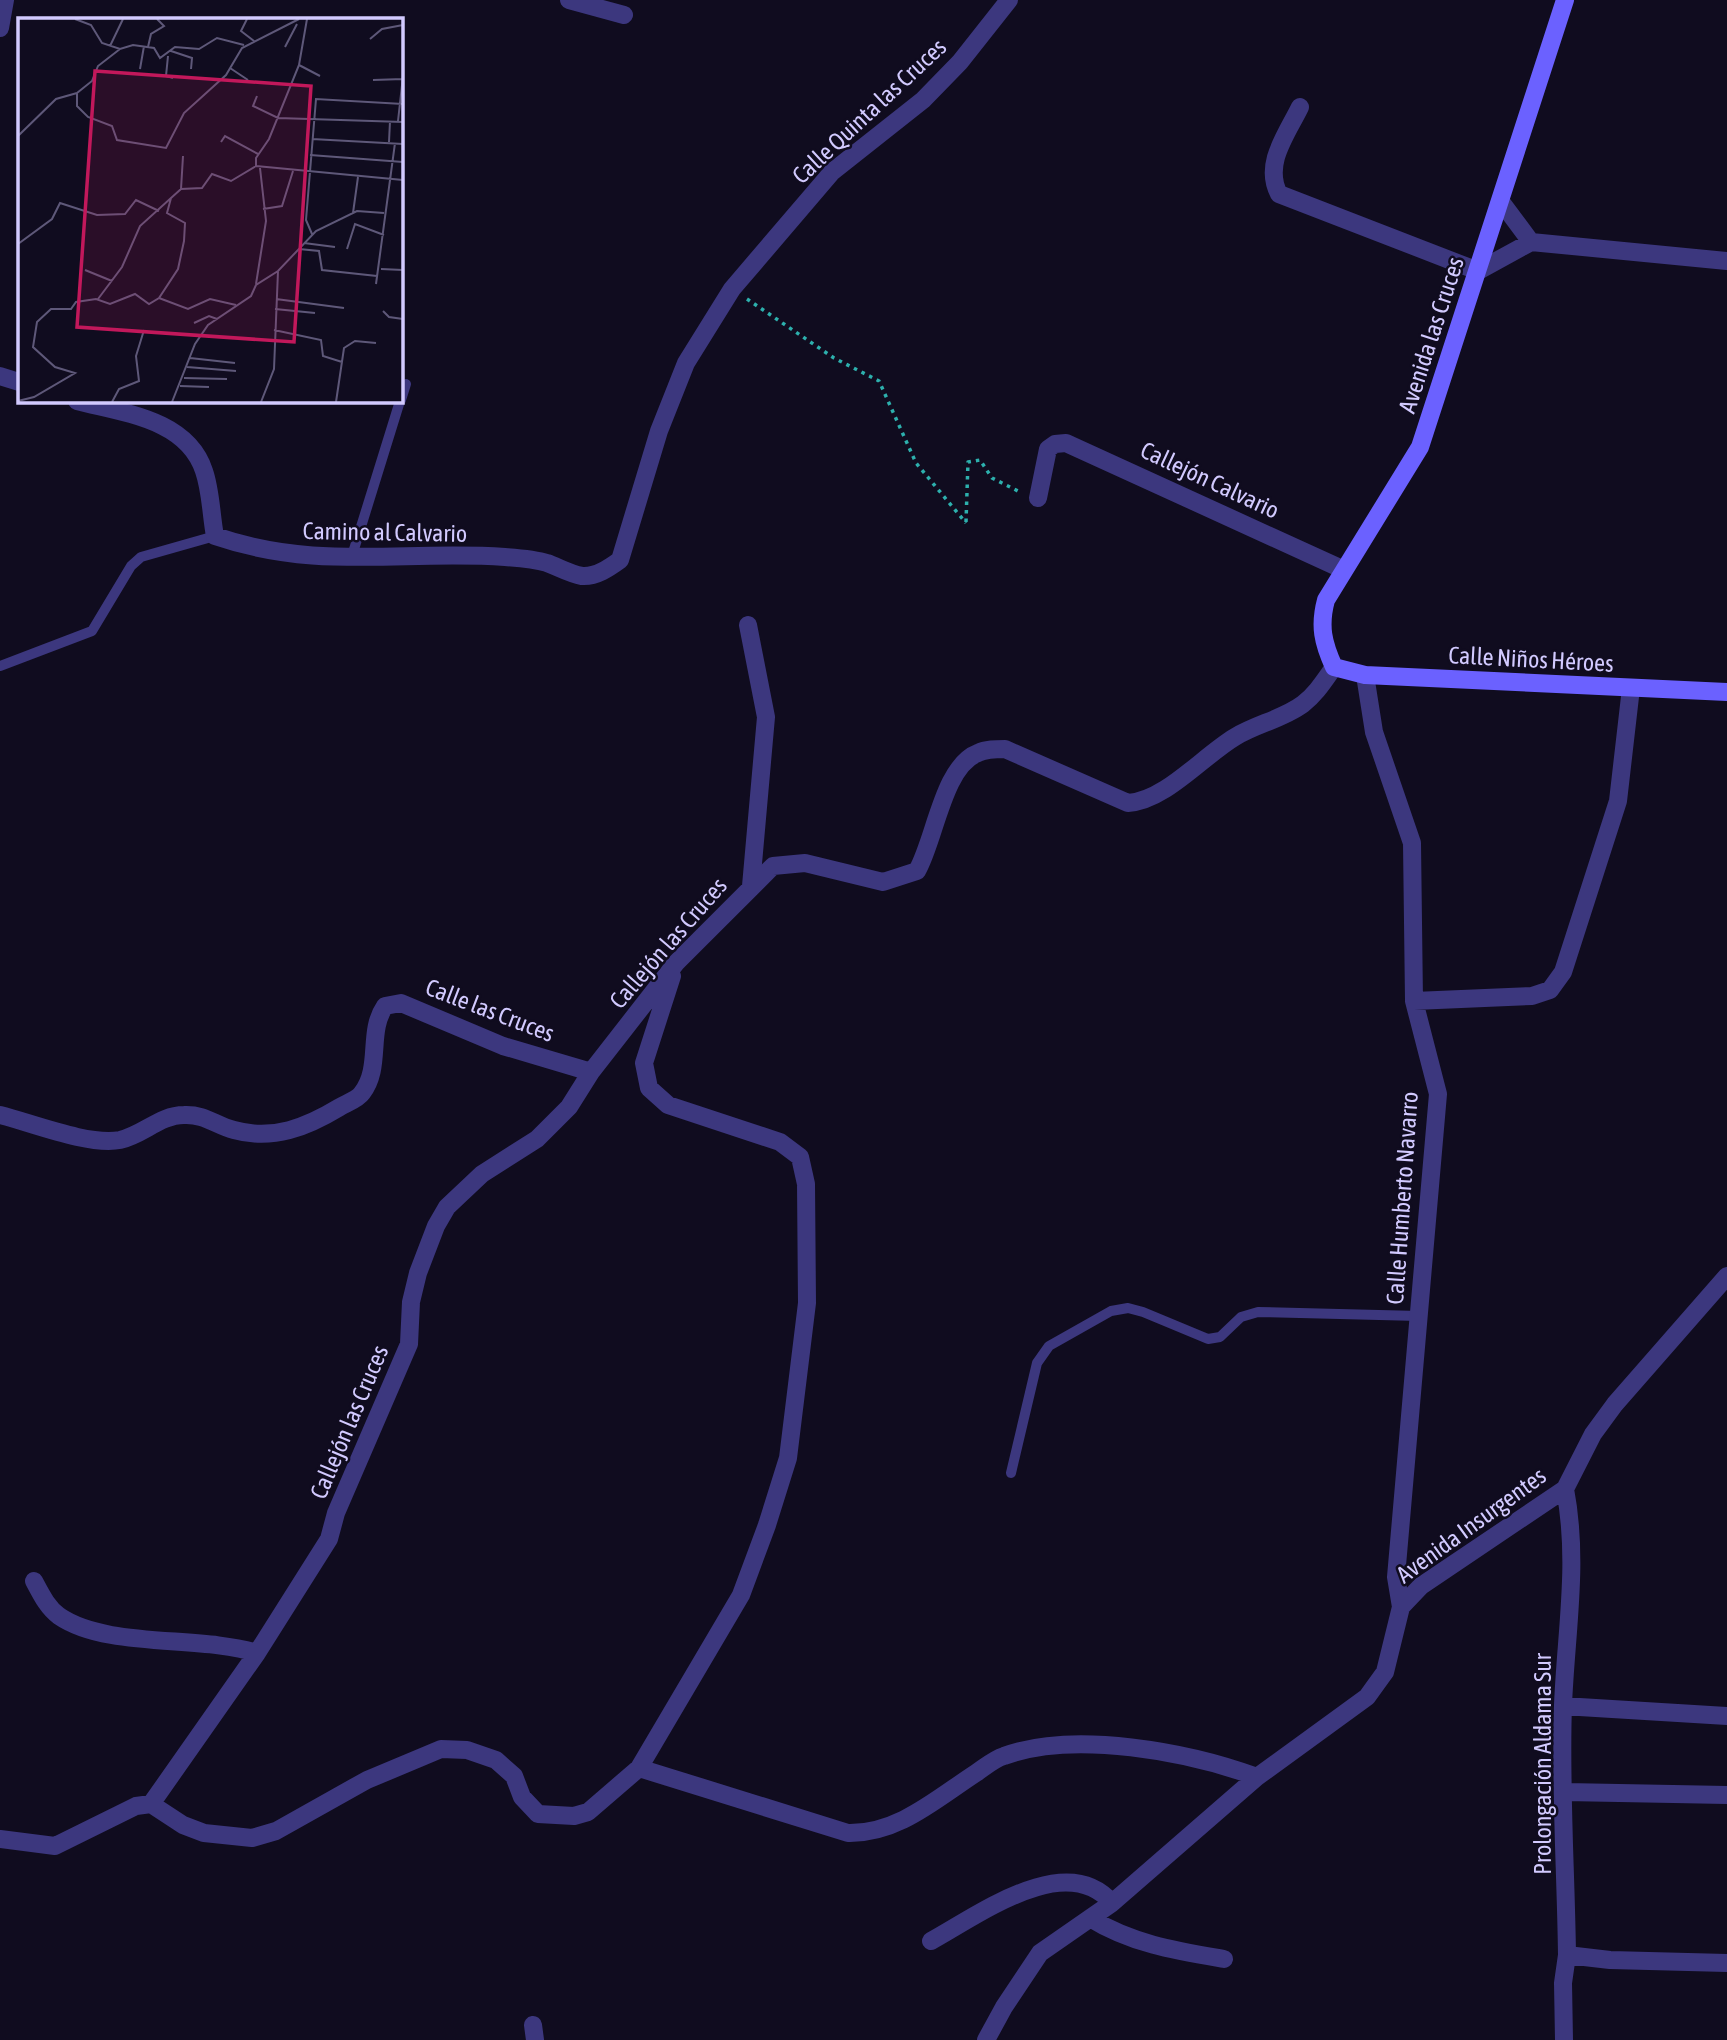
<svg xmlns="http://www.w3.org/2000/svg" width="1727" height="2040" viewBox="0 0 1727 2040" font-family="'Asap Condensed',sans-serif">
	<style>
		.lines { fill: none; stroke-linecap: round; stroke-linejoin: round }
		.path { stroke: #2db0ad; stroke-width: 3.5; stroke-dasharray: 3.5 5; stroke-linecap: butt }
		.lane { stroke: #3c377e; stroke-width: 10 }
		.street { stroke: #3c377e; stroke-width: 18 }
		.secondary { stroke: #6b61ff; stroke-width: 18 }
		.labels { text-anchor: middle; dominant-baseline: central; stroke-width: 5; stroke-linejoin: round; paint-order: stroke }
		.street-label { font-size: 24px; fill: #d2caff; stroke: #100c1f }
		.inset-road { fill: none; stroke: #5e5879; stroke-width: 2 }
		.view { fill: #c2185b; fill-opacity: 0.15; stroke: #c2185b; stroke-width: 3.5 }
		.inset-edge { fill: none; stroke: #d2caff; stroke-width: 3.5 }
	</style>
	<rect width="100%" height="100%" fill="#100c1f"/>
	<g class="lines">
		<path class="path" d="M747,299L834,358L879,381L916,463L966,523
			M966,522L968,462L980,460L992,478L1020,492"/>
		<path class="lane" d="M401,400L406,384
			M351,559L400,401
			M0,666L92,631L131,566L141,557L215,536
			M1011,1473L1037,1363L1049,1346L1111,1311L1128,1308L1143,1312L1208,1339L1220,1337L1241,1317L1258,1312L1419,1316"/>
		<path class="street" d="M569,0L624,15
			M0,28L5,0
			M1300,107C1287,134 1263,164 1279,194L1478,271L1531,242L1727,261
			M1502,203L1531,242
			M0,376L19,382
			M77,401C123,413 187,419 204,471C211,491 211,515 215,536C317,571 402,550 505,557C518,558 534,559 547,563C558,567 570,574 582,576C596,577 609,568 620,560L659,431L686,363L732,289L832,172L923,100L960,62L1009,0
			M1038,498L1048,449L1055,444L1066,443L1342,569
			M748,625L766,717L751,886
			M1365,675L1374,732L1412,843L1414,1001L1438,1094L1396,1577L1401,1607
			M1414,1001L1532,996L1550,990L1563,972L1618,801L1631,688
			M0,1115C32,1123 89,1146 120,1140C143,1135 160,1115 184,1115C205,1114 215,1125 234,1130C273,1141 307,1127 340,1107C347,1103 358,1099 362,1093C382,1067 367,1032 385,1006L401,1003L503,1046L591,1072
			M34,1581C41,1594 47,1607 59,1616C107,1649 200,1635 257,1653
			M1563,1706L1727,1716
			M639,1768L848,1833C898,1834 936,1799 976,1773C985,1767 994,1759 1004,1756C1074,1730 1189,1752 1257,1777
			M1565,1792L1727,1795
			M151,1804L257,1653L329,1539L336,1513L409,1344L411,1302L418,1273L436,1226L447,1207L482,1174L537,1139L569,1107L591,1072L676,963L773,866L805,863L883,882L917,871C935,840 943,766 978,753C986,749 996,749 1005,749L1128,803C1165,801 1203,756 1235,737C1256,724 1283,719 1303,704C1316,694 1324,681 1334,667
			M0,1839L55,1846L136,1806L151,1804L183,1825L204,1833L252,1838L276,1831L367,1780L441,1749L467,1750L496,1760L514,1776L522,1797L538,1814L574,1816L588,1812L639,1768L741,1595L767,1525L788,1458L807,1303L806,1184L800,1157L780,1142L668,1105L649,1088L644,1063L672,976
			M1090,1918C1132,1944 1177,1951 1224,1959
			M931,1941C977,1916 1066,1849 1112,1903
			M1567,1955L1610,1960L1727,1963
			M533,2025L535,2040
			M986,2040L1004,2007L1040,1953L1112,1903L1257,1777L1367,1697L1385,1672L1401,1607L1421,1586L1565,1489L1593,1434L1615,1404L1727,1276
			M1564,2040L1563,1983L1567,1955C1566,1873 1560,1786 1563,1705C1566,1631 1579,1562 1565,1489"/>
		<path class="secondary" d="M1565,0L1420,447L1326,600C1319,626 1323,643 1334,667L1365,675L1727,692"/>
	</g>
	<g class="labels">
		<g class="street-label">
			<text transform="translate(869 111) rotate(-43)">Calle Quinta las Cruces</text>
			<text transform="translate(1431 335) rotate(-72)">Avenida las Cruces</text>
			<text transform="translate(1210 480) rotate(25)">Callejón Calvario</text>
			<text transform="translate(385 532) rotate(1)">Camino al Calvario</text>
			<text transform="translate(1531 659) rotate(3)">Calle Niños Héroes</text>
			<text transform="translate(668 943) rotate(-49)">Callejón las Cruces</text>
			<text transform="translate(490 1010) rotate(21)">Calle las Cruces</text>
			<text transform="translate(1402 1198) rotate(-86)">Calle Humberto Navarro</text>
			<text transform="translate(349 1422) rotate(-67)">Callejón las Cruces</text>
			<text transform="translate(1471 1525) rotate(-36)">Avenida Insurgentes</text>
			<text transform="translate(1542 1764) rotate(-90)">Prolongación Aldama Sur</text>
		</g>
	</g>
	<g transform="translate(18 18)">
		<rect width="385" height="385" fill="#100c1f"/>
		<path class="inset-road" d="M57,1L73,7L84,25L102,31L115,27L136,30L142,40L157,29L181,31L199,20L226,27M229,1L223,13L236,23M352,21L364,11L385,7M92,28L105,1M130,29L133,16L146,8L139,1M267,29L279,6M102,31L80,48L74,63L59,75V88L70,99L94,108L99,122L148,130L166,95L208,57L224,30L281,1M153,33L174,40L173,51M150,38L148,58L155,60M281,47L302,58M212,50L230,62M122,51L126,28M355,62L385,61M239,78L235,88L260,100L385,104M380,103L385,58M0,118L38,81L59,75M294,121L385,126M203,124L207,118L240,136M371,124L372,103M292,137L385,144M238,148V140L251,121L281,47L289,1M238,148L385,162M163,171L165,138M245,191L264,188L275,153M335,195L340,159M294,216L288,202L298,81L385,86M286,225L317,229M0,226L34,201L42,185L79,197L107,196L118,182L141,193M281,231L301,233L304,252L359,258M329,231L337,206L366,217M363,251L385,252M67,252L94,263M238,266L248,203L242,150M358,266L377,125M141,280L170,291L192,281L218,287M80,281L104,249L122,208L163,171L184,170L194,156L213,163L238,148M258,281L326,290M257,291L297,295M365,293L371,299L385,301M176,305L191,298L199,301M256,312L303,322L305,338L324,344M172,340L217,345M169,349L218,353M166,360L209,361M162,368L191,369M0,383L16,379L57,355L37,349L15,329L19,304L33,291H53L58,284L78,281L92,286L117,276L131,286L141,280L160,251L166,223L167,205L149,195L153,180M94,384L101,371L121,363L118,338L126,312M154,384L177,326L190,307L233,278L238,267L260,253L298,213L339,193L366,195M243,384L256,351L260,253M318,384L326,330L337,323L358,325"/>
		<path class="view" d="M77,53L293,68L276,324L59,309Z"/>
		<rect width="385" height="385" class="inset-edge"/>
	</g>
</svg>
